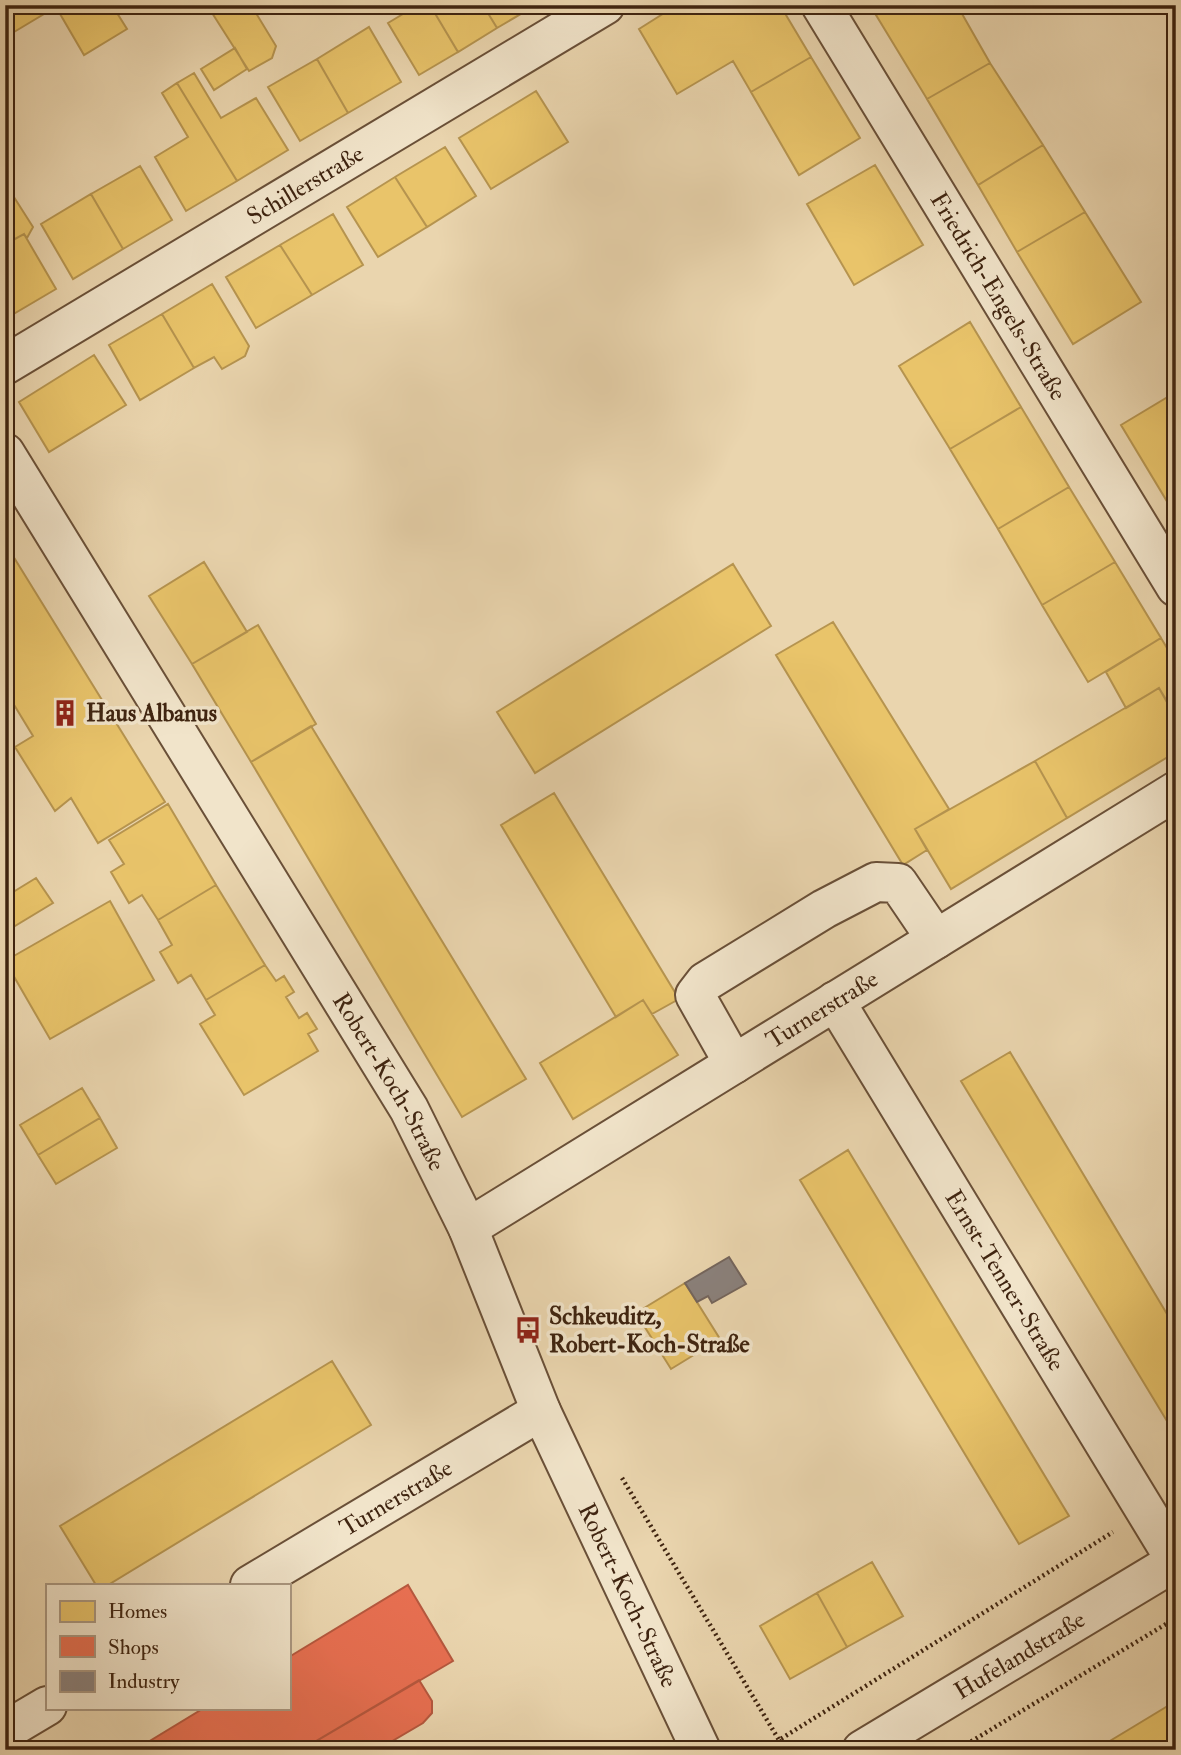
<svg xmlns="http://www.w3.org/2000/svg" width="1181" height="1755" viewBox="0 0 1181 1755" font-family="'IM FELL Double Pica',serif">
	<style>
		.homes { fill: #e9c46a; stroke: #b6944f; stroke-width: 2 }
		.shops { fill: #e76f51; stroke: #b5583e; stroke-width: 2 }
		.industry { fill: #8a817c; stroke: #74655c; stroke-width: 2 }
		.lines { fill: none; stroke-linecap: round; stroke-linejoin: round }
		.minor-casing { stroke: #6a5038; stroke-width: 42 }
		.path { stroke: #3f2410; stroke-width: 4.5; stroke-dasharray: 2 3.5; stroke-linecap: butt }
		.minor { stroke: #f1e4ca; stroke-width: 38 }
		.labels { text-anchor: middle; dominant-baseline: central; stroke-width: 7; stroke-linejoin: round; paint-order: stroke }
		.street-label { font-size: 24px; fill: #3f2410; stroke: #f1e4ca }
		.poi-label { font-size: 24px; font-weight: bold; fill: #3f2410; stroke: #f1e4ca; text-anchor: start }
	</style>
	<rect width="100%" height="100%" fill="#ead5ae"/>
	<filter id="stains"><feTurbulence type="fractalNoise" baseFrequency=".00286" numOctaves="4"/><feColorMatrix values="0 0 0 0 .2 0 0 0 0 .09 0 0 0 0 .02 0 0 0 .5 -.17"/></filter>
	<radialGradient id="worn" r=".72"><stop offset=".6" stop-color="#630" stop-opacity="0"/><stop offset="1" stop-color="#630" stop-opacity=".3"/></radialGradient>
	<path class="homes" d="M5,5H59L9,35L5,29Z
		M59,5H112L127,29L84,55L56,7Z
		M207,5H251L276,46L272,58L249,71Z
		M418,5H430L458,52L419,75L388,23Z
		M430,5H483L497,28L458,52Z
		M483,5H536L497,28Z
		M677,5H780L811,57L751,92L733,61L677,94L639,29Z
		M870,5H892L876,15Z
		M892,5H957L990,63L927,99L876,15Z
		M369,27L401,82L348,113L317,59Z
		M235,48L247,69L214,90L201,69Z
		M811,57L860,138L799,175L751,92Z
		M317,59L348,113L300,141L268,87Z
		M990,63L1043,145L978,185L927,99Z
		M194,73L221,118L256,98L288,150L237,181L177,83Z
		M177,83L237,181L186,211L155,157L188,137L162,93Z
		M536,91L568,142L491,189L459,138Z
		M1043,145L1085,212L1017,252L978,185Z
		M445,147L476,196L427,227L395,177Z
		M875,165L923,245L854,285L807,204Z
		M140,166L172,220L123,249L91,194Z
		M395,177L427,227L378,257L347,207Z
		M5,183L33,227L27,238L24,234L13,240L5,228Z
		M91,194L123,249L73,279L41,224Z
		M1085,212L1141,302L1073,344L1017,252Z
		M333,214L363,265L312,295L280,245Z
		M24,234L56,289L5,319V245Z
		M280,245L312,295L256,328L226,277Z
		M212,284L249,346L245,356L222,369L214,357L194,368L162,314Z
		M162,314L194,368L140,400L109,345Z
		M970,322L1021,407L950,449L899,366Z
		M94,355L126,405L49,452L19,402Z
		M1176,392V498L1168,503L1121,425Z
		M1021,407L1069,487L998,529L950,449Z
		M1069,487L1115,562L1042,605L998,529Z
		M5,543L165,802L98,843L71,798L55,811L15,747L33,736L5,690Z
		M204,562L247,632L192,664L149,596Z
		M1115,562L1161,638L1088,682L1042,605Z
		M733,564L771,626L535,773L497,712Z
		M833,622L949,809L915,829L927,850L903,865L776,655Z
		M258,625L316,724L251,762L192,664Z
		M1161,638L1176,663V699L1168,704L1159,688L1126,708L1106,672Z
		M1159,688L1176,716V752L1067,818L1035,761Z
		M311,726L526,1079L462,1117L251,762Z
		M1035,761L1067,818L951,889L915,829Z
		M554,793L679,999L652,1014L643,1000L616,1017L501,825Z
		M168,804L216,885L158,920L142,895L129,903L111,872L124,864L109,840Z
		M36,878L53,903L5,932V897Z
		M216,885L265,965L206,1000L191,975L178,983L160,952L172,945L158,920Z
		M110,901L154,980L50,1039L5,961Z
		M265,965L276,981L284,976L294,992L286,997L299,1018L307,1013L317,1029L308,1034L318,1051L244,1095L200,1024L215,1015L206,1000Z
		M643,1000L678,1055L573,1119L540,1063Z
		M1010,1052L1176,1329V1436L961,1081Z
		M82,1088L100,1118L38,1155L20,1125Z
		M100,1118L117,1148L56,1184L38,1155Z
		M848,1150L1069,1516L1019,1544L800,1180Z
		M685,1283L720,1339L671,1369L636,1313Z
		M332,1361L371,1425L108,1585H96L60,1526Z
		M872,1562L903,1616L847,1647L817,1593Z
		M817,1593L847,1647L790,1679L760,1626Z
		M1176,1701V1750H1095L1133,1727Z"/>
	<path class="shops" d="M408,1585L453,1661L301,1750H135L204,1708H289V1657Z
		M419,1680L432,1701V1713L423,1723L377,1750H301Z"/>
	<path class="industry" d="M729,1257L746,1284L712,1303L708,1296L697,1302L685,1283Z"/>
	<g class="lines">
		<defs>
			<g id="minor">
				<path id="s1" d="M821,5L1176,587"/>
				<path id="s2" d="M5,365L605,5"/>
				<path id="s3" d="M5,453L409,1109L468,1228L541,1411L701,1750"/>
				<path id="s4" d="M835,1001L1176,1561"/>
				<path d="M734,1064L695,995L705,982L824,909L876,882L898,883L936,939"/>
				<path id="s5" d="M468,1228L1176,791"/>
				<path id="s6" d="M250,1585L541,1411"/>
				<path d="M5,1731L47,1706"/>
				<path id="s7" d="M862,1750L1176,1561"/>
			</g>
		</defs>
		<use href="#minor" class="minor-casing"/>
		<path class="path" d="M622,1478L779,1740L1113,1532
			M779,1740L785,1750
			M957,1750L1176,1618"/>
		<use href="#minor" class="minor"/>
	</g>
	<defs>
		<symbol id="building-bare" viewBox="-9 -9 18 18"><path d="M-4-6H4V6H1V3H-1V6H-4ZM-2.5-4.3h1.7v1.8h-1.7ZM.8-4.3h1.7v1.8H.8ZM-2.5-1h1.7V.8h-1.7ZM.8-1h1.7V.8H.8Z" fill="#8f2418" stroke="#f1e4ca" stroke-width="2.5" paint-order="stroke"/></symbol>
		<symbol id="bus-bare" viewBox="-9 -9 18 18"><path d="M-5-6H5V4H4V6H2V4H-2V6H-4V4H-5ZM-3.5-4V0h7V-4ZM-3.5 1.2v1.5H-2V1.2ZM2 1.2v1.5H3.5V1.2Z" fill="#8f2418" stroke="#f1e4ca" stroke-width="2.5" paint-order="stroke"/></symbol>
	</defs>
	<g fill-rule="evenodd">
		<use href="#building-bare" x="46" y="694" width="38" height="38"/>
		<use href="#bus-bare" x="509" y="1311" width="38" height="38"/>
	</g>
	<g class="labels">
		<g class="street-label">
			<text stroke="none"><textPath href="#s2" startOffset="350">Schillerstraße</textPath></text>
			<text stroke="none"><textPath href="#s1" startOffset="341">Friedrich-Engels-Straße</textPath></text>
			<text stroke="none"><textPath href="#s5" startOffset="416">Turnerstraße</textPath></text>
			<text stroke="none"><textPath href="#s3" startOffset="737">Robert-Koch-Straße</textPath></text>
			<text stroke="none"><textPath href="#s4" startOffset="327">Ernst-Tenner-Straße</textPath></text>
			<text stroke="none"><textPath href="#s6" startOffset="170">Turnerstraße</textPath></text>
			<text stroke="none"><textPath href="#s3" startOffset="1304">Robert-Koch-Straße</textPath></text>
			<text stroke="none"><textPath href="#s7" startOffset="184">Hufelandstraße</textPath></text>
		</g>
		<g class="poi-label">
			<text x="86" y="713">Haus Albanus</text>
			<text x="549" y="1316">Schkeuditz,<tspan x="549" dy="28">Robert-Koch-Straße</tspan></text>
		</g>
	</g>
	<rect width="1181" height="1755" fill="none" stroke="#ead5ae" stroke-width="28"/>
	<rect x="7" y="7" width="1167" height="1741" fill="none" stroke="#3f2410" stroke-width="3.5"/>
	<rect x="14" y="14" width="1153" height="1727" fill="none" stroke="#3f2410" stroke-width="2"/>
	<rect x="46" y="1584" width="245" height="126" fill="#f1e4ca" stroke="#aa9780" stroke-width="2"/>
	<rect x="60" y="1601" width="35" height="21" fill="#e9c46a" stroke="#aa9780" stroke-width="2"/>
	<text x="108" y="1618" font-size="21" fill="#3f2410">Homes</text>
	<rect x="60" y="1636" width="35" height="21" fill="#e76f51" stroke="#aa9780" stroke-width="2"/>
	<text x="108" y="1654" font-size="21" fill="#3f2410">Shops</text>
	<rect x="60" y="1671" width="35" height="21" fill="#8a817c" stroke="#aa9780" stroke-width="2"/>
	<text x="108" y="1688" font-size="21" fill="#3f2410">Industry</text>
	<rect width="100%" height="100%" filter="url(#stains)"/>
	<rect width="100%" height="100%" fill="url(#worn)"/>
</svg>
